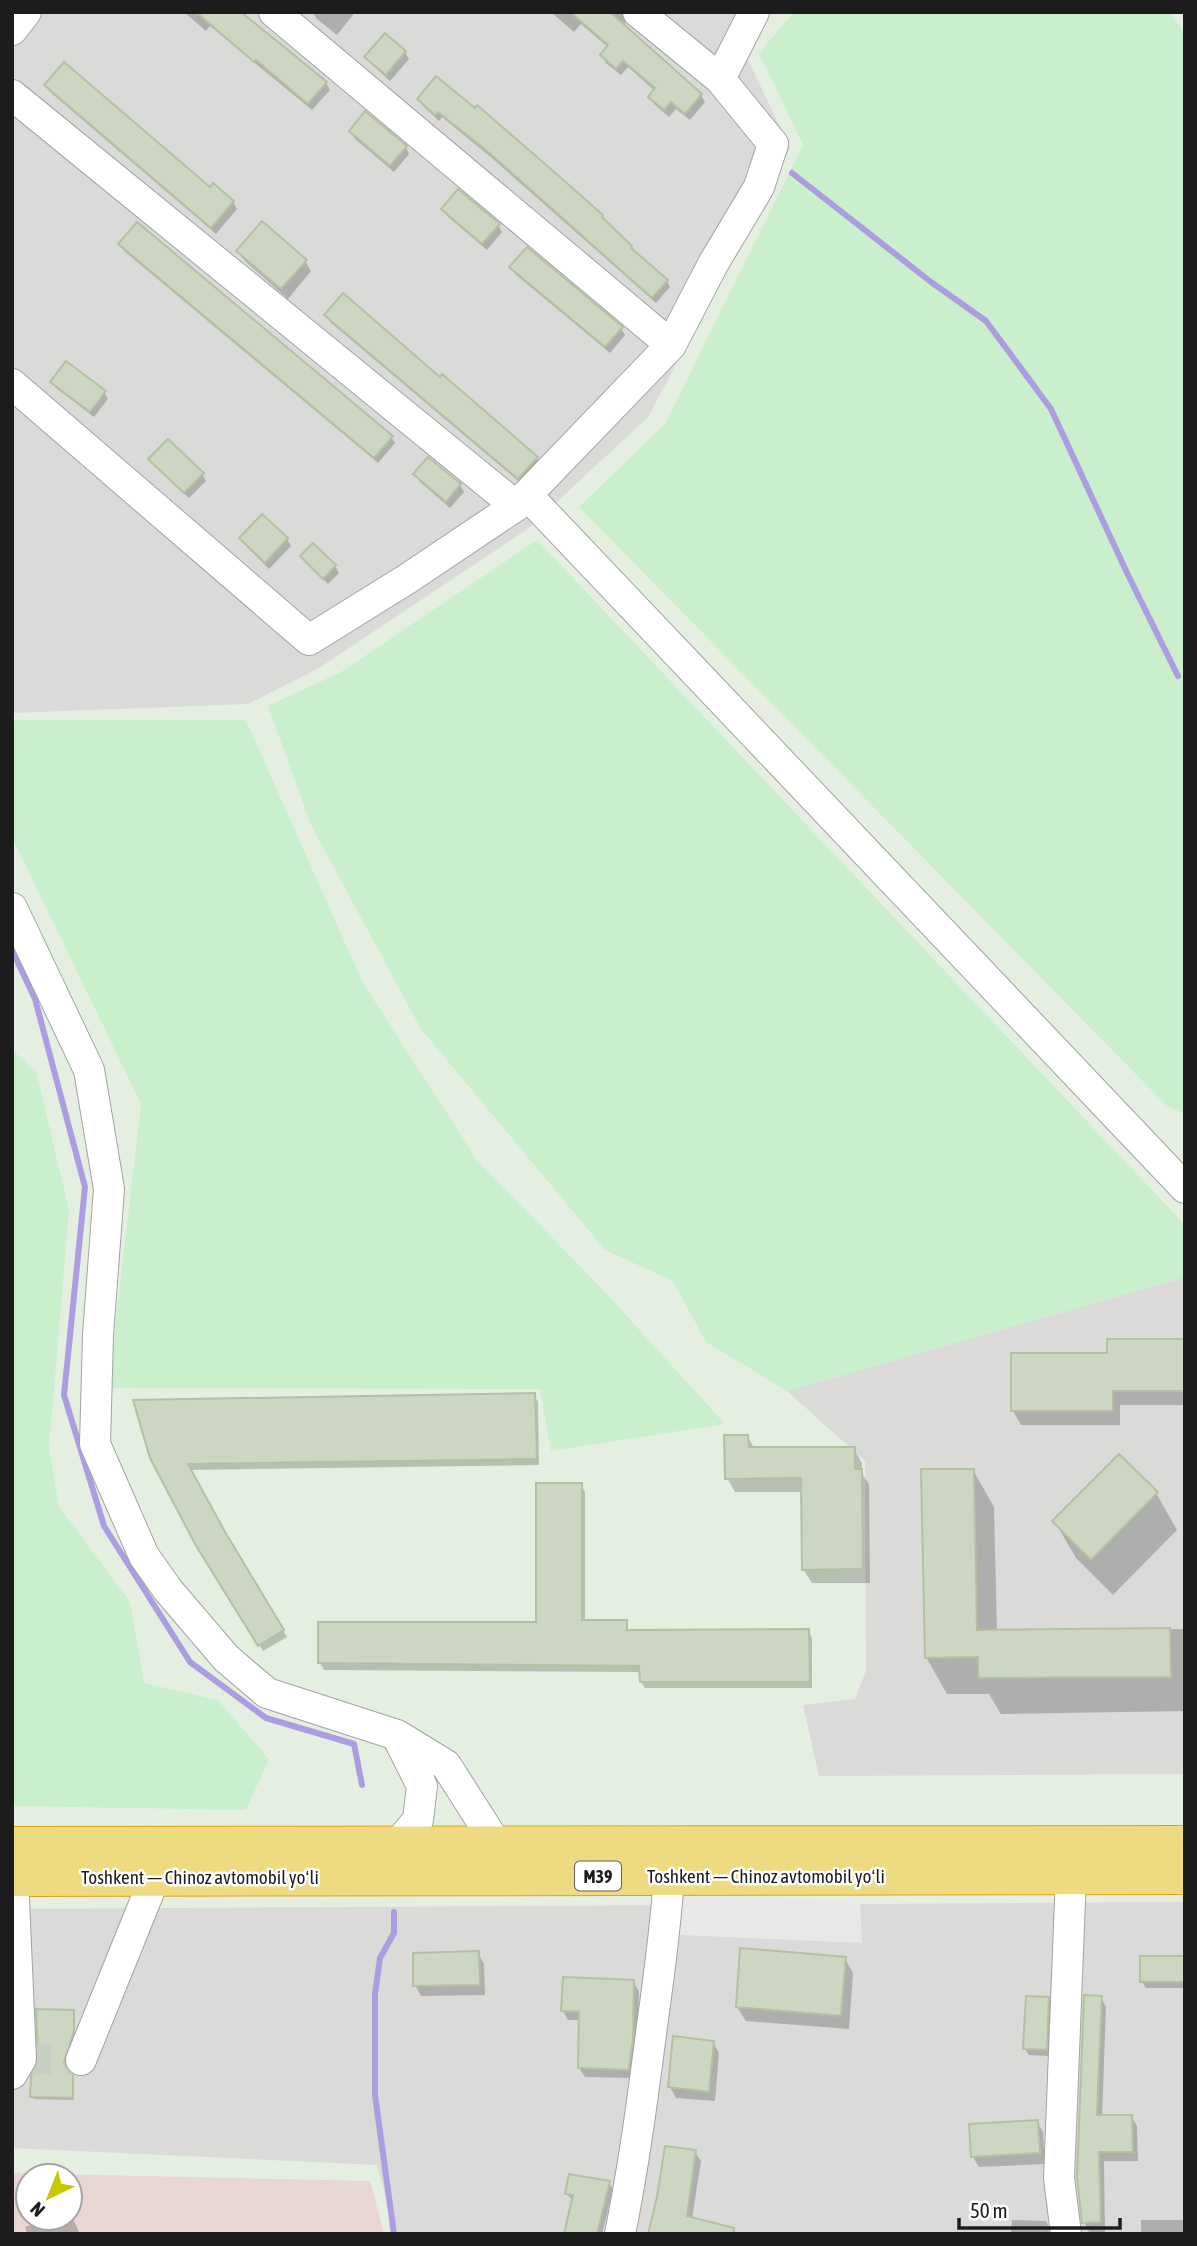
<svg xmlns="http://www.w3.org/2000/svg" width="1197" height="2246" viewBox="0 0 1197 2246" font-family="'Asap Condensed',sans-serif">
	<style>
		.residential { fill: #dadad9 }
		.industrial { fill: #e8d6d2; fill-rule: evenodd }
		.farmland { fill: #caefcd }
		.parking { fill: #e8e8e8 }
		.shadow { fill: #0003 }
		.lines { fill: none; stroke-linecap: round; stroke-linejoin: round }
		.stream { stroke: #ac9de0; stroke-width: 6 }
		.building { fill: #ccd6c1; stroke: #b3c1a2; stroke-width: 2 }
		.minor-tunnel { stroke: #c7cfc3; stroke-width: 30; stroke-dasharray: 30 15; stroke-linecap: butt }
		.minor-casing { stroke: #a3a3a3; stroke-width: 32 }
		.highway-casing { stroke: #e59f15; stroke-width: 40 }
		.minor { stroke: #fff; stroke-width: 30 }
		.highway { stroke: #edda81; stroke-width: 38 }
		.labels { text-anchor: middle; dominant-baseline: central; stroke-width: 5; stroke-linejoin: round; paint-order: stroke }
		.shield { fill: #fff; stroke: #606060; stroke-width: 2 }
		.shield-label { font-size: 18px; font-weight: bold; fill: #1c1c1c }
		.street-label { font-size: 19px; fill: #1c1c1c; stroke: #fff }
	</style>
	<rect width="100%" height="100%" fill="#e5efe1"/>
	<path class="residential" d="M12,12H767L744,52L790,147L780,170L648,417L529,528L319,668L248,704L12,713Z
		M1185,1277V1774L819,1776L803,1705L855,1699L866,1671L865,1461L787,1391Z
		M1185,1902V2234H396L377,2165L12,2148V1909Z"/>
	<path class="industrial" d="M12,2173L370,2181L384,2234H12ZM28,2176H70V2218H28Z"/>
	<path class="farmland" d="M794,12H1170L1185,34V1114L1168,1107L579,507L665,424L803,145L759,53Z
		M537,540L1185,1225V1277L787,1391L706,1342L673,1281L605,1250L421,1029L311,825L268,706L341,672Z
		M18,720H246L363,983L477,1160L603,1290L725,1424L551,1451L540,1389L108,1388L141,1104L12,837V722Z
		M12,1050L36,1071L69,1210L49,1448L59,1506L130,1602L144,1683L218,1700L269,1759L246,1810L12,1806Z"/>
	<path class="parking" d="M658,1892L860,1902L862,1943L659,1934Z"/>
	<path class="shadow" d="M184,12H238L326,83L330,90L312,110L210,26L206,31Z
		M352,12L353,15L337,35L317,19L313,13Z
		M551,12H627L625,24L639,42L701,95L705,102L690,120L676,109L669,117L654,104L650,97L655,91L628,67L621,75L606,63L602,55L609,48L581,24L574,32Z
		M385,36L405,52L409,59L390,81L370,63L367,57Z
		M46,85L233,202L237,209L216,234L50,92Z
		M419,100L475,111L602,216L634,253L667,281L670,287L656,303L492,158L442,117L439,121L423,106Z
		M351,131L406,148L409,154L394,172L354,138Z
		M443,209L498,225L502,232L487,250L447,216Z
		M120,244L391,437L395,443L378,463L124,251Z
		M239,251L305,261L311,271L288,299L245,261Z
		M511,268L621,328L625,335L610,353L515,274Z
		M326,315L440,379L537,458L540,464L522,484L330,322Z
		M52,382L104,392L108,399L94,417L56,388Z
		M151,459L202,474L206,481L189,498L154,466Z
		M429,459L460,485L464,492L450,508L419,481L415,474Z
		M262,516L287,539L291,546L269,569L245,545L241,539Z
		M313,546L335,566L339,573L328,584L302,557Z
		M1185,1341V1405H1120V1425H1021L1013,1411L1109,1355Z
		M534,1395L538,1402L539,1465L190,1470L225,1535L287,1637L263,1651L197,1544L152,1457Z
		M747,1436L755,1449H854L862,1463V1473L869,1485L870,1583H812L803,1569V1492H735L727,1478Z
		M973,1470L994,1507L997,1631L1185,1629V1711L1001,1714L989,1694H947L926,1657Z
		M581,1485L585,1492V1622H626L629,1632L808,1631L812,1638V1688H645L641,1682V1672L324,1670L320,1663L538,1624Z
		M1156,1493L1177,1530L1113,1595L1076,1558L1055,1522Z
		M478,1953L484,1964L485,1995L421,1996L415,1985Z
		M1185,1958V1988H1146L1142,1982Z
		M845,1959L853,1973L849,2029L746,2021L737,2007Z
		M633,1982L639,1991L637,2049L633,2078L585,2077L579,2068L581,2020H568L563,2011Z
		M1101,1998L1106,2007L1102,2117L1131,2116L1137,2126L1138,2161H1104L1105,2232H1089L1084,2222Z
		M1048,1999L1051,2006L1049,2056L1029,2055L1025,2049Z
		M73,2011L74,2035L64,2066L74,2080L73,2100L34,2099L32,2097Z
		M713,2042L719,2053L715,2101L676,2098L670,2087Z
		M1037,2122L1043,2132L1045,2164L979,2167L973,2157Z
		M695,2152L701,2161L692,2219L650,2234Z
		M609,2183L613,2189L602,2234H565L573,2201L567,2194Z
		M70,2212L80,2234H27L25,2227L51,2218H70Z
		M1012,2220L1046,2221L1049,2228V2234H1011Z
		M1141,2220H1185V2234H1141Z"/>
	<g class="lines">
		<path class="stream" d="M792,173L931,282L986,321L1051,409L1128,575L1178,676
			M12,950L35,999L85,1187L64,1395L104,1526L190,1662L266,1718L354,1744L362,1785
			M394,2234L375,2095V1994L380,1958L394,1933V1912"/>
	</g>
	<path class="building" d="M196,12H241L327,82L308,104L256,60L254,62Z
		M570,12H610L702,94L685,114L671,102L664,110L648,97L655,88L623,61L616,69L600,55L608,45Z
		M385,33L406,51L386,75L364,57Z
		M64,62L210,187L213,183L234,201L211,228L44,85Z
		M436,76L475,108L477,105L552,170L603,215L602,217L632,246L631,248L668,280L652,298L487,151L438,112L435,115L417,99Z
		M365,111L407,146L390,166L349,131Z
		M458,189L500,224L482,244L441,209Z
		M262,221L307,260L281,289L236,251Z
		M137,222L393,436L374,458L118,244Z
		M527,247L623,327L605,347L509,267Z
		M343,293L440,377L442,374L538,457L518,479L324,315Z
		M66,361L106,391L90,412L50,382Z
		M168,439L204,473L184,493L148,459Z
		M428,457L461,484L446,502L413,474Z
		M262,514L288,538L265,563L239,538Z
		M313,543L336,565L323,579L300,556Z
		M1107,1339H1185V1391H1113V1411H1011V1353H1107Z
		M535,1393L537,1459L188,1464L224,1530L284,1630L258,1646L195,1544L150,1458L133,1400Z
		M724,1435H748L749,1447H855V1469H862L863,1569L802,1570L801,1478L725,1479Z
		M1119,1454L1158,1492L1091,1560L1052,1521Z
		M921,1469H974L977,1630L1170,1628L1171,1677L978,1678V1657L925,1658Z
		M536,1483H582V1620H627V1630L809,1629L810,1682H640L639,1666L318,1663V1622H536Z
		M740,1948L846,1957L841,2016L736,2007Z
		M479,1951L480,1985L413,1986V1953Z
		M1140,1956H1185V1982H1140Z
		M563,1977L634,1980L633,2039L629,2070L578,2068L579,2012L561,2011Z
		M1084,1995L1102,1996L1097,2115H1132L1133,2152H1099L1101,2222L1082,2223L1077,2177Z
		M1026,1996L1049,1997L1047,2050L1023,2049Z
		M36,2009L74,2010V2031L64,2062L67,2070L73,2075V2098L30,2097L31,2077L38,2058Z
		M673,2036L714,2041L709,2092L668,2087Z
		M1038,2120L1040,2153L971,2157L969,2124Z
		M665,2146L696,2150L687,2216L734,2228V2234H648L657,2197Z
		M569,2174L610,2181L597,2234H564L573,2195L565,2194Z"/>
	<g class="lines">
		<path class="minor-tunnel" d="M21,2059L81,2060"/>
		<defs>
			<path id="minor" d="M274,12L671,345
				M638,12L720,79
				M12,30L26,12
				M12,95L516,506
				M12,384L309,640L407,579L516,506L671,345L713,264L759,187L773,144L720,79L754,12
				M528,496L1185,1188
				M12,908L89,1070L109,1189L98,1335L95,1444L144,1556L168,1590L226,1658L267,1693L397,1735L446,1765L497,1845
				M397,1736L422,1786L418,1820L397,1845
				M81,2060L155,1877
				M12,2074L21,2059L13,1877
				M620,2234C634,2165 643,2096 652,2026C659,1976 666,1926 669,1876
				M1066,2234L1059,2178L1071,1875"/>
			<path id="highway" d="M12,1846L1185,1845
				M12,1877L1185,1875"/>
		</defs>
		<use href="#minor" class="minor-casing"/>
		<use href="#highway" class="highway-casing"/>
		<use href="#minor" class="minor"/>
		<use href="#highway" class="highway"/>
	</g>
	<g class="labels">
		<rect class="shield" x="575" y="1861.5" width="46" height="29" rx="5"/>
		<g class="shield-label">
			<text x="598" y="1876">M39</text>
		</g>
		<g class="street-label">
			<text x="766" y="1876">Toshkent — Chinoz avtomobil yoʻli</text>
			<text x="200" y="1877">Toshkent — Chinoz avtomobil yoʻli</text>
		</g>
	</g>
	<rect width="1197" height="2246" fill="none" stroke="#1c1c1c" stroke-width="28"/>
	<g transform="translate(49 2197) rotate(223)"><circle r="33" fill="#ffffff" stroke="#a4a4a4" stroke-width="2"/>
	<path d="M0-5L12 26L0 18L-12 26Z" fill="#c7c800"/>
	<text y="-10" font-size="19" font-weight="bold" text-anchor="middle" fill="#1c1c1c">N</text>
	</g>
	<path d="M959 2218v10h161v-10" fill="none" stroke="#1c1c1c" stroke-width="3.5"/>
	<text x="970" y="2218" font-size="21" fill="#1c1c1c" stroke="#ffffff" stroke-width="5" paint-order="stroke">50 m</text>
</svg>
